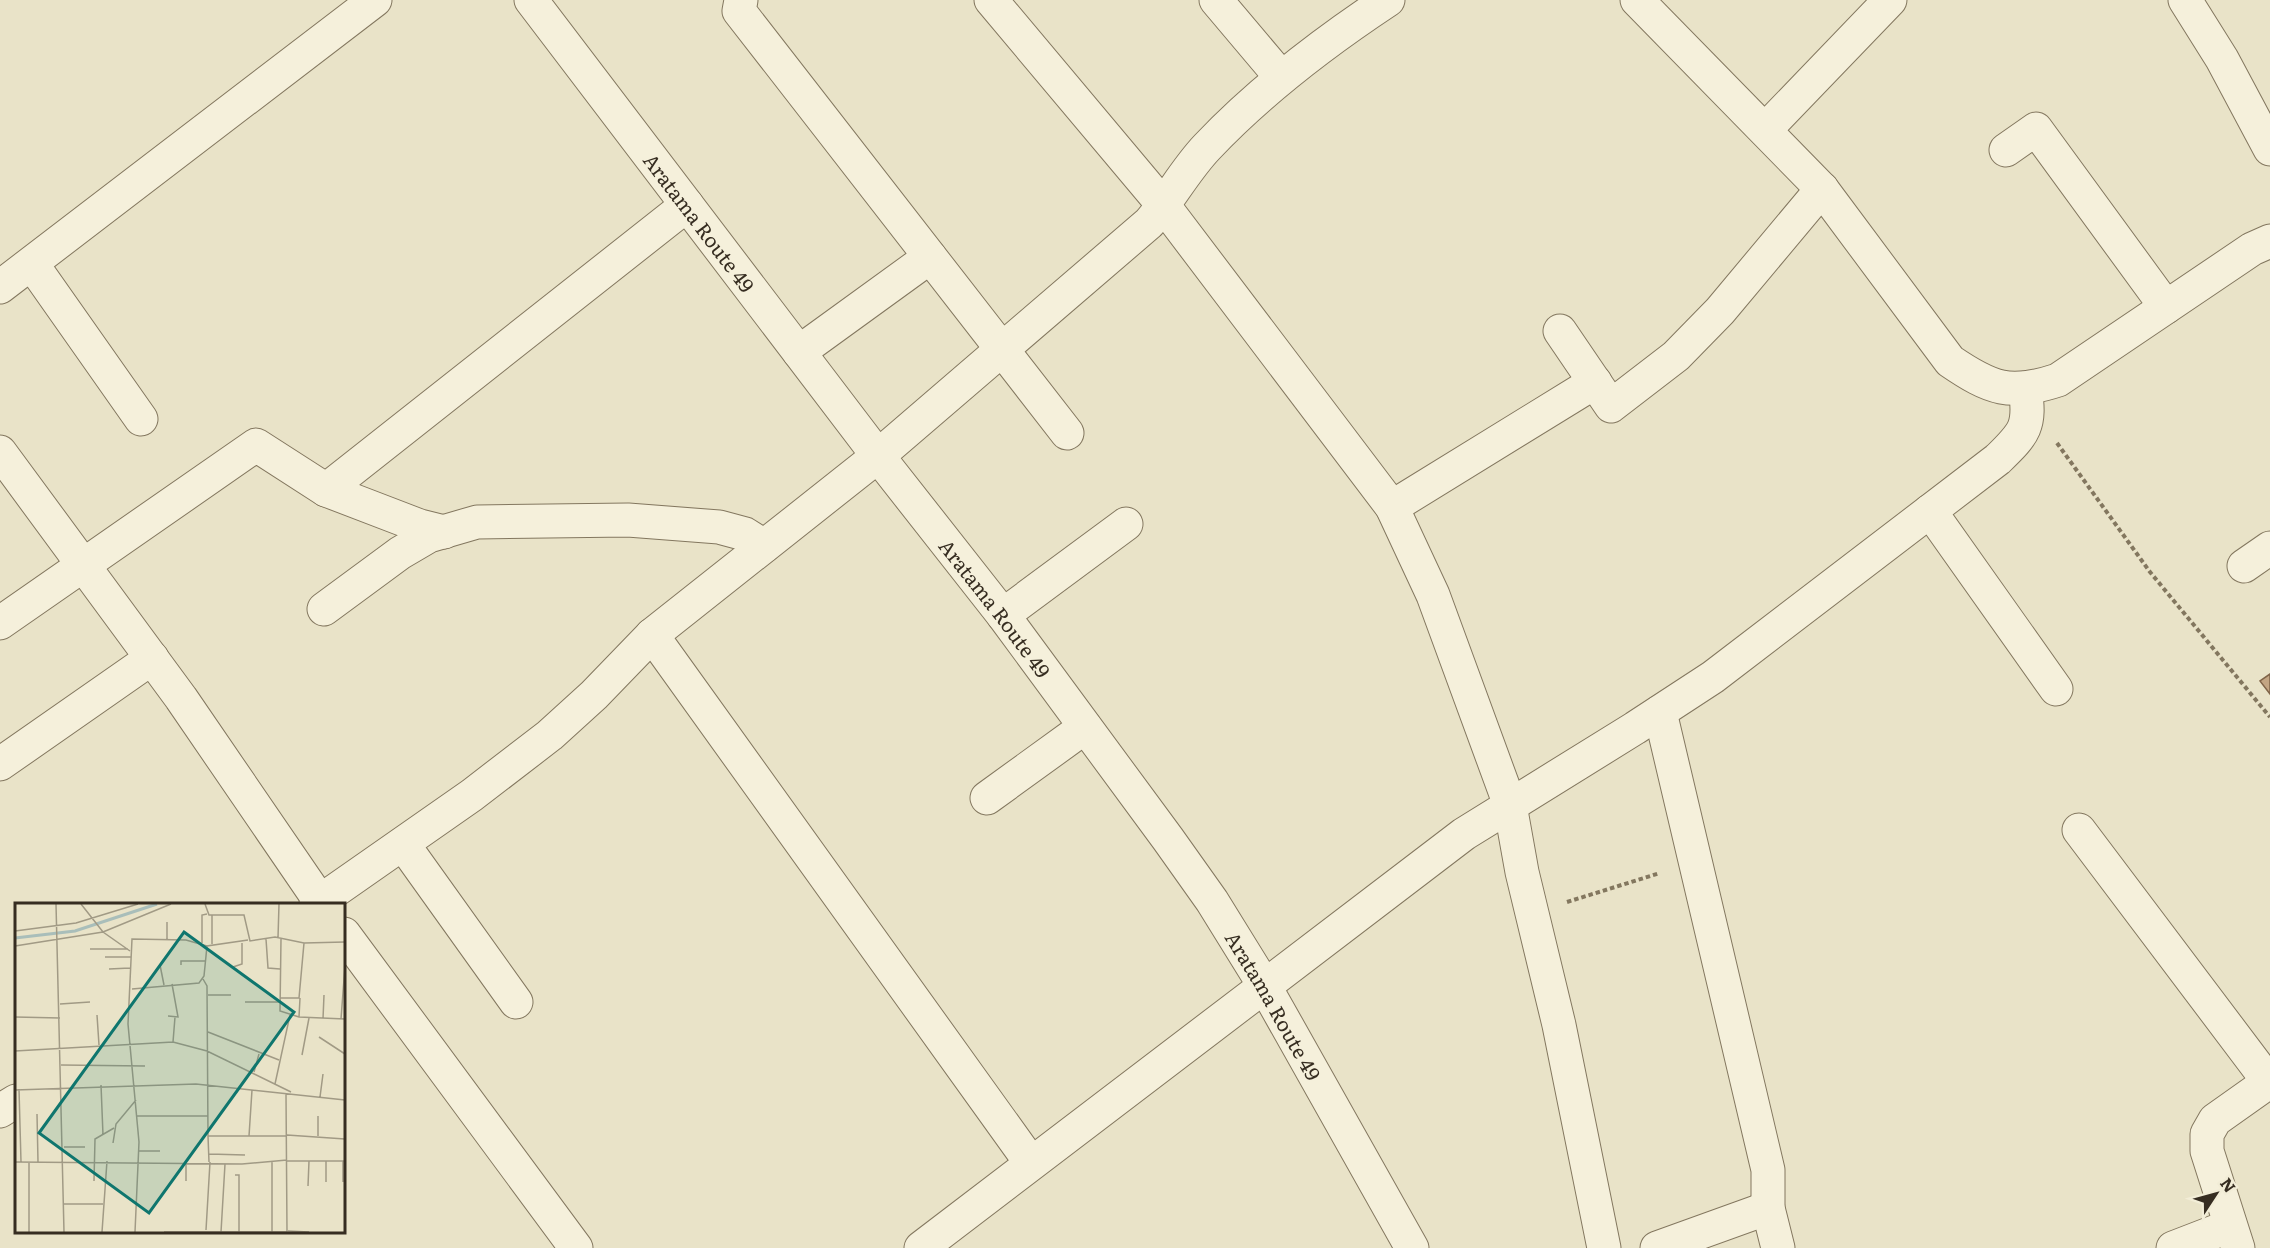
<svg xmlns="http://www.w3.org/2000/svg" width="2270" height="1248" viewBox="0 0 2270 1248" font-family="Literata,serif">
	<style>
		.building { fill: #c3a583; stroke: #806448; stroke-width: 1.5 }
		.lines { fill: none; stroke-linecap: round; stroke-linejoin: round }
		.minor-casing { stroke: #83775f; stroke-width: 35 }
		.path { stroke: #83775f; stroke-width: 4; stroke-dasharray: 4.5 3; stroke-linecap: butt }
		.minor { stroke: #f5f0db; stroke-width: 33 }
		.labels { text-anchor: middle; dominant-baseline: central; stroke-width: 6; stroke-linejoin: round; paint-order: stroke }
		.street-label { font-size: 20px; fill: #362d21; stroke: #f2edd7 }
		.inset-river { fill: none; stroke: #a9beba; stroke-width: 3 }
		.inset-road { fill: none; stroke: #a19a85; stroke-width: 1.5 }
		.view { fill: #0f766e; fill-opacity: 0.15; stroke: #0f766e; stroke-width: 3 }
		.inset-edge { fill: none; stroke: #362d21; stroke-width: 3 }
	</style>
	<rect width="100%" height="100%" fill="#e9e3c8"/>
	<path class="building" d="M2270,674V694L2260,681Z"/>
	<g class="lines">
		<defs>
			<g id="minor">
				<path id="s1" d="M531,0L878,456L1003,615L1168,839L1212,901L1264,985L1412,1248"/>
				<path d="M741,0L739,11L1067,433"/>
				<path d="M991,0L1164,206L1392,507L1433,595L1510,805L1522,872L1559,1025L1604,1248"/>
				<path d="M1216,0L1281,77"/>
				<path d="M1637,0L1822,189L1950,361C1991,389 2010,396 2058,380L2252,249L2270,241"/>
				<path d="M2185,0L2222,59L2270,149"/>
				<path d="M1765,130L1890,0"/>
				<path d="M2006,150L2036,129L2166,307"/>
				<path d="M32,264L141,419"/>
				<path d="M0,287L375,0"/>
				<path d="M1560,331L1611,406L1676,356L1720,311L1822,189"/>
				<path d="M799,352L930,257"/>
				<path d="M0,452L181,698L322,904"/>
				<path d="M326,490L687,205"/>
				<path d="M1392,507L1595,382"/>
				<path d="M1930,511L2056,689"/>
				<path d="M2244,566L2270,548"/>
				<path d="M324,609L400,553L429,536L477,522L628,520L719,527L745,534L764,546"/>
				<path d="M1003,615L1126,524"/>
				<path d="M0,623L256,445L326,490L420,526L444,532"/>
				<path d="M652,635L1031,1163"/>
				<path d="M1660,712L1768,1170V1208L1778,1248"/>
				<path d="M0,764L152,658"/>
				<path d="M987,798L1085,727"/>
				<path d="M2079,830L2269,1082"/>
				<path d="M403,844L516,1002"/>
				<path d="M316,904L472,795L550,735L594,695L652,635L878,456L1149,223C1170,199 1185,170 1207,147C1261,90 1323,43 1388,0"/>
				<path d="M344,934L576,1248"/>
				<path d="M0,1111L16,1101"/>
				<path d="M921,1248L1464,834L1635,728L1713,677L1998,459C2025,433 2031,426 2025,388"/>
				<path d="M1657,1248L1768,1208"/>
				<path d="M2173,1248L2230,1226"/>
				<path d="M2238,1248L2207,1151V1134L2215,1120L2270,1081"/>
			</g>
		</defs>
		<use href="#minor" class="minor-casing"/>
		<path class="path" d="M2057,443L2150,572L2270,717
			M1567,902L1660,873"/>
		<use href="#minor" class="minor"/>
	</g>
	<g class="labels">
		<g class="street-label">
			<text stroke="none"><textPath href="#s1" startOffset="279">Aratama Route 49</textPath></text>
			<text stroke="none"><textPath href="#s1" startOffset="765">Aratama Route 49</textPath></text>
			<text stroke="none"><textPath href="#s1" startOffset="1251">Aratama Route 49</textPath></text>
		</g>
	</g>
	<g transform="translate(15 903)">
		<rect width="330" height="330" fill="#e9e3c8"/>
		<path class="inset-river" d="M0,35L60,28L142,1"/>
		<path class="inset-road" d="M41,1L49,329M66,1L88,29L115,48M190,1L194,12H229L235,38L260,34L289,40L330,39M152,19V37M0,28L61,20L123,1M263,35L264,1M251,36L253,65L265,66M266,36L265,108L284,114L330,116M187,40V12L192,11M197,41V12M0,43L88,29L156,1M75,46H113M90,54H116M145,62L149,82M166,62V58H190M218,64L227,61V40M94,66L115,65M188,76L192,83L193,233M117,86L184,80L189,73L192,43L233,37M193,92H216M265,95H284L289,40M230,99H265M45,101L75,99M82,112L84,142M153,113L163,114L157,81M0,114L45,115M284,114L285,95M308,116L309,92M326,116L330,63M193,129L264,157M304,134L330,151M158,139L160,114M0,148L158,139L192,148L276,189M287,152L294,115M46,162L130,163M239,169L244,151M260,181L275,112M86,182L88,232M4,186L6,259M0,187L181,181L330,197M271,191L272,329M305,194L308,171M22,211L23,259M122,213H193M303,213V233M272,232L330,236M234,233L237,187M98,240L101,221L121,197M49,244H70M124,248H145M194,251L230,252M257,258V329M272,258H330M328,258V279M0,259L227,261L272,257M171,259V278M194,259L193,233H272M220,272H224V329M79,278L80,236L99,225M311,279V258M293,283L294,258M49,301H88M191,327L195,259M273,328L294,329M14,329V259M87,329L92,258M120,329L124,239L113,121L117,36L171,37L192,43M149,329H272M206,329L210,261"/>
		<path class="view" d="M169,29L279,109L134,310L24,230Z"/>
		<rect width="330" height="330" class="inset-edge"/>
	</g>
	<g transform="translate(2216 1194) rotate(54)" stroke="#f2edd7" stroke-width="4.5" paint-order="stroke">
	<path d="M0-4.5L10 22L0 15L-10 22Z" fill="#362d21"/>
	<text y="-9" font-size="16" font-weight="bold" text-anchor="middle" fill="#362d21">N</text>
	</g>
</svg>
